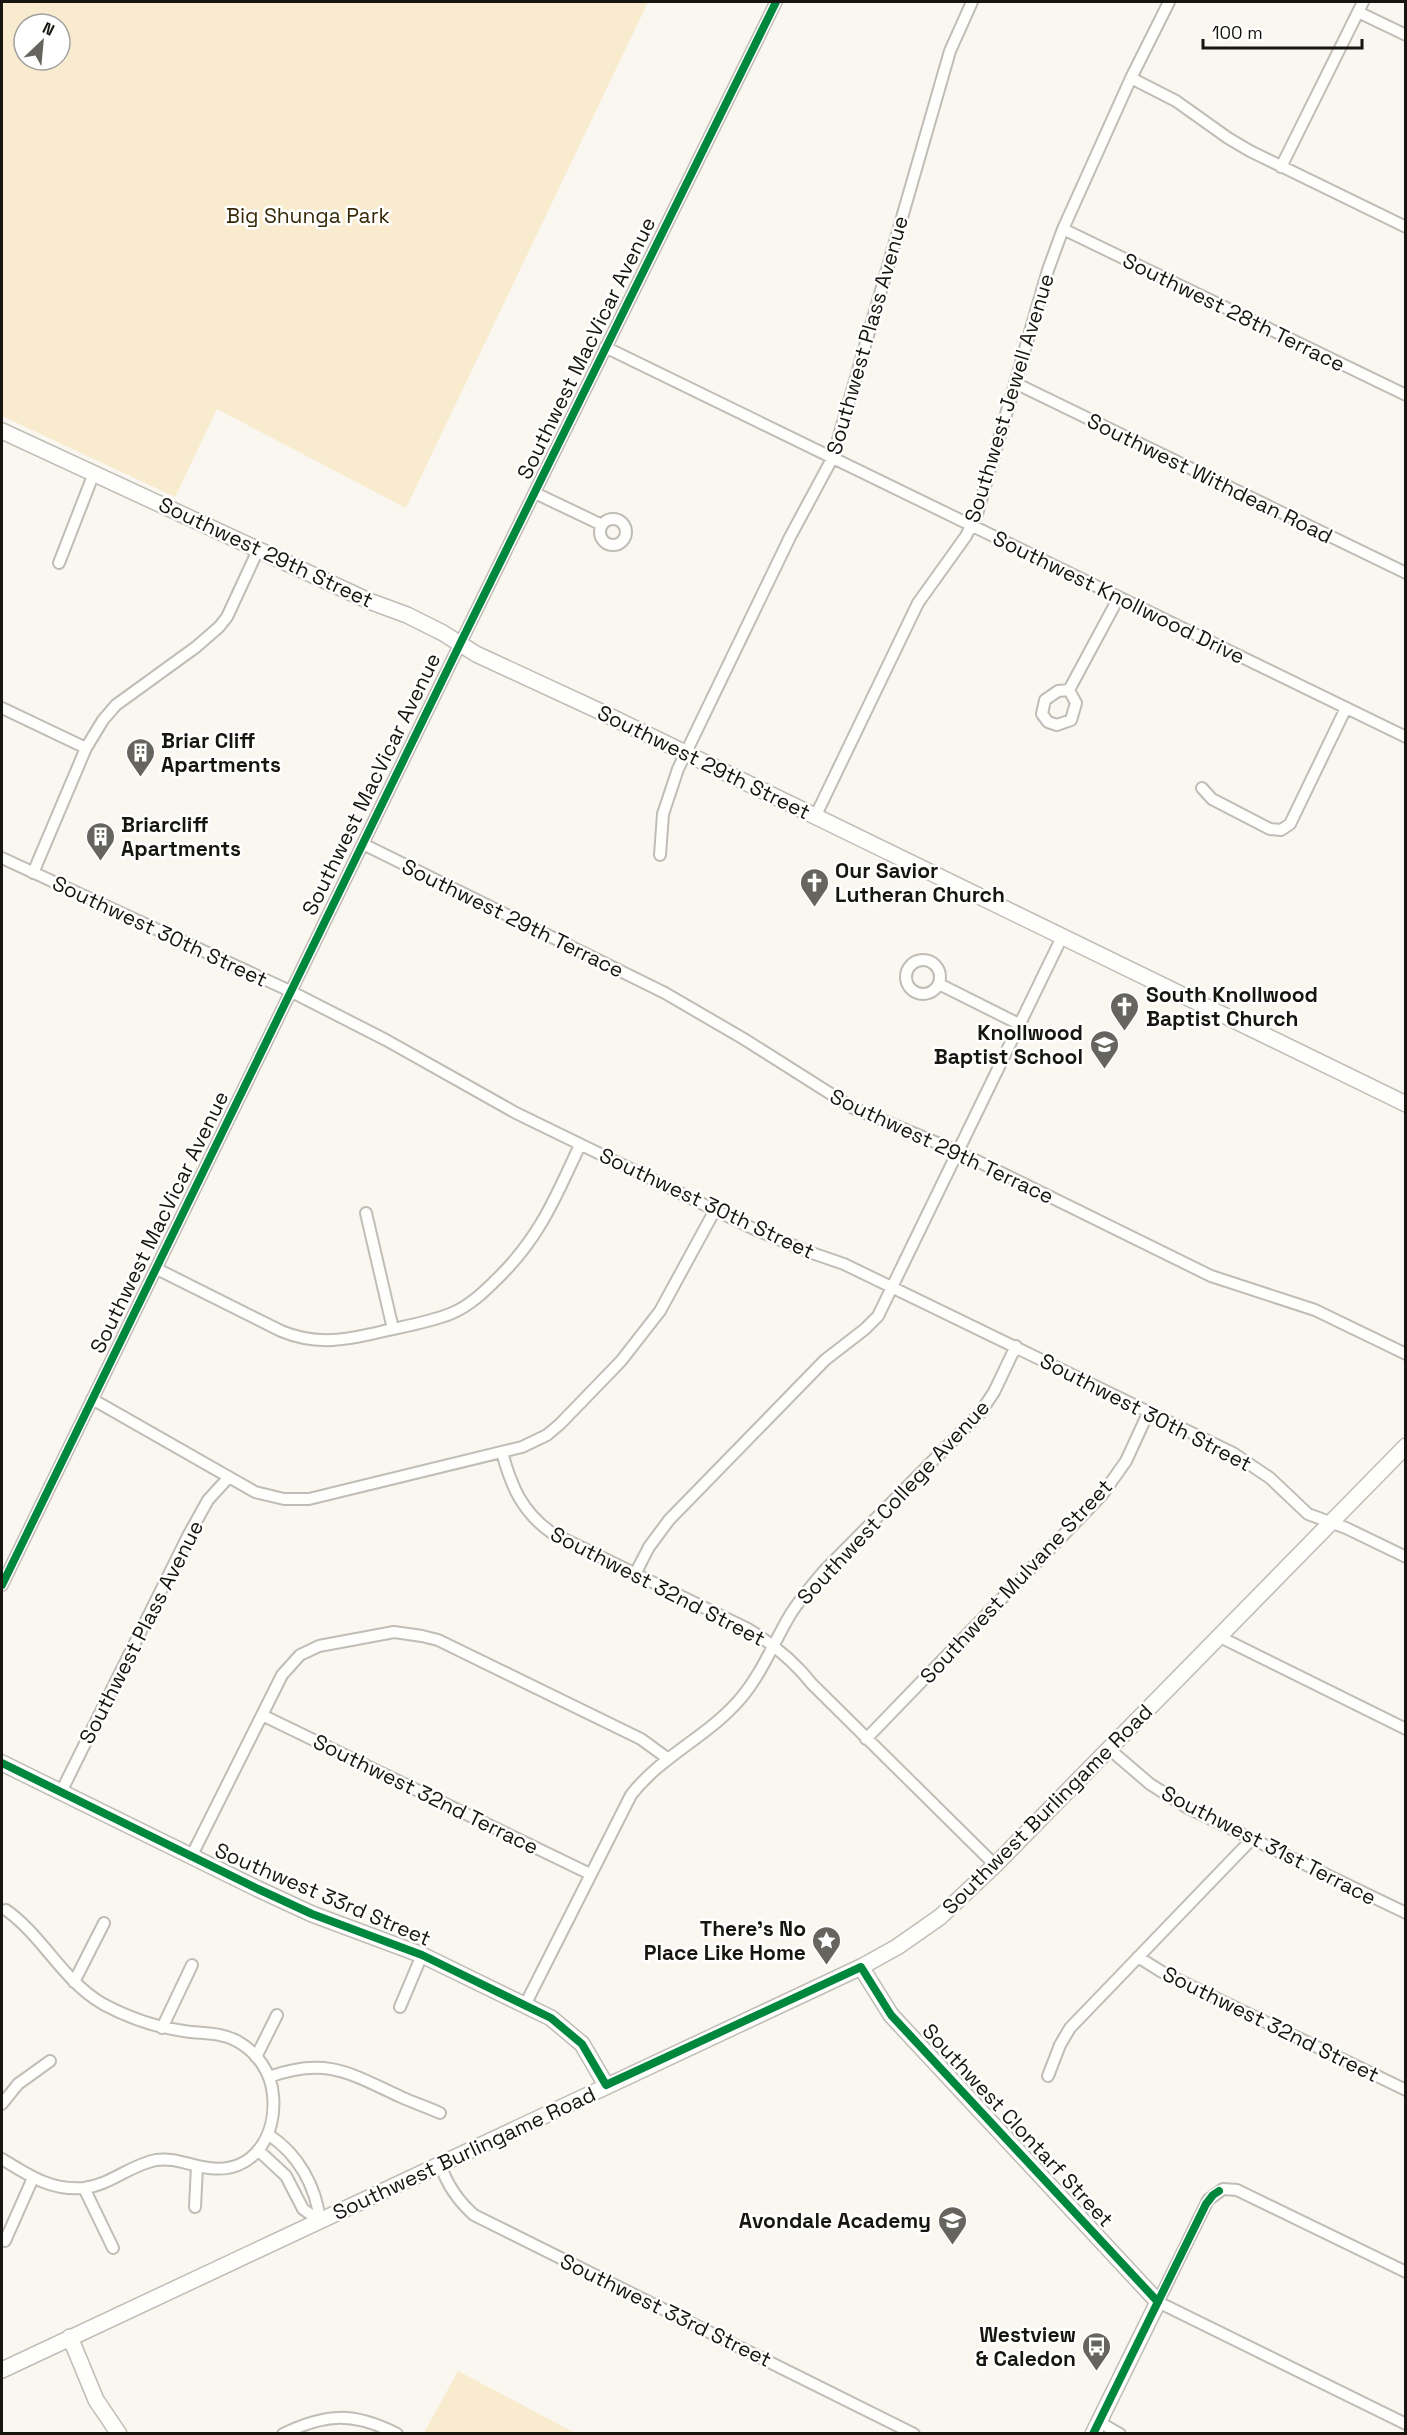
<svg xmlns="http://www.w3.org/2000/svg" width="1407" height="2435" viewBox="0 0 1407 2435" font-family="'Space Grotesk',sans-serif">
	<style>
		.green { fill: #f9ebcd; fill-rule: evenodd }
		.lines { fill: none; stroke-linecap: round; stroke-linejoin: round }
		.street-casing { stroke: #c0bdb6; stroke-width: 14 }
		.secondary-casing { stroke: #c0bdb6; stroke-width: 18 }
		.street { stroke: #fefefd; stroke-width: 10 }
		.secondary { stroke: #fefefd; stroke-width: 15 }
		.cycleway-casing { stroke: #fff; stroke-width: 11 }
		.cycleway { stroke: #00873e; stroke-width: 8 }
		.labels { text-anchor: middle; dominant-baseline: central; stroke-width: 5; stroke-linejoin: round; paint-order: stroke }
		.park-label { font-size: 21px; fill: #372804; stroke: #fff }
		.street-label { font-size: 21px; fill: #17150f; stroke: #fff }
		.poi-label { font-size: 21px; font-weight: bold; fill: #17150f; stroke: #fff; text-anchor: start }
	</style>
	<rect width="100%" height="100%" fill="#faf7f0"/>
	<path class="green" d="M2,2H648L406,508L217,409L175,497L2,416ZM24,24H60V60H24Z
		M458,2371L575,2433H424Z"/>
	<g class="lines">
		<defs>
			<path id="street" d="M1358,12L1406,35
				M1131,78L1176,101L1228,138L1250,151L1406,227
				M1281,167L1363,2
				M1063,229L1406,395
				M605,347L1406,737
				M1015,383L1406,573
				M535,493L602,525
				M600 532a13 13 0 1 1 26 0a13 13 0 1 1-26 0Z
				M59,563L94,473
				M1069,690L1076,703L1071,720L1057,725L1048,722L1042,714L1045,700L1058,691L1069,690L1119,597
				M2,708L86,748
				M1202,788L1212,799L1270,829L1281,830L1290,824L1346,708
				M815,817L918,603L966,536L977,514L1048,270L1063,229L1131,78L1169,2
				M363,844L665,993L744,1039L853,1108L959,1152L1211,1276L1315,1310L1406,1354
				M660,855L663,814L678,769L790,537L833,457L950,51L972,2
				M2,858L290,991L386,1040L516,1113L754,1229L809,1252L844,1264L1233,1453L1270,1478L1308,1514L1346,1528L1406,1557
				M33,873L86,748L103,720L116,705L196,647L219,627L227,617L258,550
				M906 977a17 17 0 1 1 34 0a17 17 0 1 1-34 0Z
				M939,984L1019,1024
				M366,1213L393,1329
				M157,1269L281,1331C317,1346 347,1340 384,1331C406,1326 429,1322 450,1314C470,1306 485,1291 500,1276C541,1235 556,1196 580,1145
				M92,1399L255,1492L284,1499H309L522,1447L547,1435L560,1424L621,1361L660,1311L715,1210
				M502,1452C511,1486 522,1512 552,1533L748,1629C773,1644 794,1661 812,1684L995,1865
				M635,1574L649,1547L669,1520L825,1360L865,1329L878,1316L1062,937
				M2,1585L460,644L776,2
				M1218,1636L1406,1729
				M262,1715L590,1874
				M866,1739L1102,1495L1126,1461L1149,1411
				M1108,1748L1150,1784L1188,1808L1406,1913
				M61,1792L188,1536L208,1500L229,1477
				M191,1857L282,1675L300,1655L319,1646L394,1632L422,1636L438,1640L641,1739L667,1758
				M6,1910C43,1936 62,1980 103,2004C129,2018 154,2027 184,2031C202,2034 220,2032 237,2041C257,2052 271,2072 273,2095C277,2135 254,2174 209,2168C191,2166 174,2157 156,2160C130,2165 110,2185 84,2188
				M1138,1957L1162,1972L1406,2090
				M74,1982L104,1923
				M525,2005L631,1795C662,1755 709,1736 741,1698C762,1673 774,1642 790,1615C800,1599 812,1585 824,1571L980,1413L994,1392L1016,1346
				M400,2007L422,1955
				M162,2028L192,1965
				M256,2057L277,2015
				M1048,2076L1060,2045L1070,2028L1252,1839
				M269,2077C327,2056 351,2074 401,2097C414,2103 427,2107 440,2113
				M2,2104L18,2084L50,2061
				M269,2135C298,2154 316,2186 320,2221
				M258,2150L286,2176L303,2209L320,2221
				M2,2159C28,2175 51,2191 84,2188L113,2248
				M440,2164C447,2185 457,2200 474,2215L914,2434
				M195,2207L197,2166
				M5,2241L33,2178
				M1406,2272L1237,2190L1223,2189L1208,2200L1158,2302L1406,2424
				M1099,2422L1120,2434
				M283,2434C326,2413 354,2412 397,2434"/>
			<path id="secondary" d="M2,431L369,601L407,615L443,633L476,654L597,710L1406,1104
				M2,1763L258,1889L312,1914L422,1955L551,2018L582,2044L606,2085
				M861,1967L891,2015L1158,2302L1093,2434
				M70,2337L96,2400L119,2434
				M2,2370L861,1967L897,1947L940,1917L995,1865L1406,1446"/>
		</defs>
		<use href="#street" class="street-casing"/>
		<use href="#secondary" class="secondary-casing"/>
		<use href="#street" class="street"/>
		<use href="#secondary" class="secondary"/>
		<defs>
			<path id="cycleway" d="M2,1585L460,644L776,2
				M2,1763L258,1889L312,1914L422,1955L551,2018L582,2044L606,2085L861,1967L891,2015L1158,2302
				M1093,2434L1206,2204L1213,2195L1219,2191"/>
		</defs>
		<use href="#cycleway" class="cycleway-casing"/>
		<use href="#cycleway" class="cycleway"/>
	</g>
	<defs>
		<symbol id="building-pin" viewBox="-11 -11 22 30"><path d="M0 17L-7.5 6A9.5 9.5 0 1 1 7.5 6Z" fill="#66645e" stroke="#fff"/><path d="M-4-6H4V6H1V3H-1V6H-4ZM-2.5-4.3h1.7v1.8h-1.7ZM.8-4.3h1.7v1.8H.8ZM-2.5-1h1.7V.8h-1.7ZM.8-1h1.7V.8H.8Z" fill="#fff"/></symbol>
		<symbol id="church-pin" viewBox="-11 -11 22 30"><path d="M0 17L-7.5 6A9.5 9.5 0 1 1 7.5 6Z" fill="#66645e" stroke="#fff"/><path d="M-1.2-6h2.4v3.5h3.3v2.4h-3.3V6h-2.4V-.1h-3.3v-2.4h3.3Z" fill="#fff"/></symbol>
		<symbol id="school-pin" viewBox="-11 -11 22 30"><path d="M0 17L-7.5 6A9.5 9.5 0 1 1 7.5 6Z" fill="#66645e" stroke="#fff"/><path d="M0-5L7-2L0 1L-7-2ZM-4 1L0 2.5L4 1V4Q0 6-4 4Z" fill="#fff"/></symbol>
		<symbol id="sight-pin" viewBox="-11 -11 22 30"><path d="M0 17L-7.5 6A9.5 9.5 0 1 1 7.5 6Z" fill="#66645e" stroke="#fff"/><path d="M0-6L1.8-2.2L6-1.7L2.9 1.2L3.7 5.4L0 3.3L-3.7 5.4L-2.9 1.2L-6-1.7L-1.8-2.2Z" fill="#fff"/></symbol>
		<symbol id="bus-pin" viewBox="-11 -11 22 30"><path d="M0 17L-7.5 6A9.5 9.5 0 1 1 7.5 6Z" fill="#66645e" stroke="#fff"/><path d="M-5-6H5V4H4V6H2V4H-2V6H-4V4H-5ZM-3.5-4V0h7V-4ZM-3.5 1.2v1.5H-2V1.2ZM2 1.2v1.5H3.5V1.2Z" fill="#fff"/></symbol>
	</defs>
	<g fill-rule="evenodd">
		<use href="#building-pin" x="124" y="736" width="33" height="45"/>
		<use href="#building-pin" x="84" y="820" width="33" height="45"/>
		<use href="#church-pin" x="798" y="866" width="33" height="45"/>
		<use href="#church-pin" x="1108" y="990" width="33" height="45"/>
		<use href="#school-pin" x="1088" y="1028" width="33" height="45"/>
		<use href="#sight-pin" x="810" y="1924" width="33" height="45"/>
		<use href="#school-pin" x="936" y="2204" width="33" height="45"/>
		<use href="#bus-pin" x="1080" y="2330" width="33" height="45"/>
	</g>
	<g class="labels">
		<g class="park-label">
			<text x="308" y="215">Big Shunga Park</text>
		</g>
		<g class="street-label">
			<text transform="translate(1234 312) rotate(26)">Southwest 28th Terrace</text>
			<text transform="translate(867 335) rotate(-74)">Southwest Plass Avenue</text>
			<text transform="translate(586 348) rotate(-64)">Southwest MacVicar Avenue</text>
			<text transform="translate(1009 398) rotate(-73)">Southwest Jewell Avenue</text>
			<text transform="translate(1210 478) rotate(26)">Southwest Withdean Road</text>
			<text transform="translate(266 552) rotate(25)">Southwest 29th Street</text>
			<text transform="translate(1119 597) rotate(26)">Southwest Knollwood Drive</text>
			<text transform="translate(704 762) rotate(26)">Southwest 29th Street</text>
			<text transform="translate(371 784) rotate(-64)">Southwest MacVicar Avenue</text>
			<text transform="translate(513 918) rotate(26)">Southwest 29th Terrace</text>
			<text transform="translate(160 931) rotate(25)">Southwest 30th Street</text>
			<text transform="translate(942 1146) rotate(25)">Southwest 29th Terrace</text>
			<text transform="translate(707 1203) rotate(25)">Southwest 30th Street</text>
			<text transform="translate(159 1222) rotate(-64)">Southwest MacVicar Avenue</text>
			<text transform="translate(1146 1412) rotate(27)">Southwest 30th Street</text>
			<text transform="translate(893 1502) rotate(-47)">Southwest College Avenue</text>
			<text transform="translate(1016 1581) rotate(-47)">Southwest Mulvane Street</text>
			<text transform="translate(658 1586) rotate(27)">Southwest 32nd Street</text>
			<text transform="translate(141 1632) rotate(-63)">Southwest Plass Avenue</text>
			<text transform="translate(426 1794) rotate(26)">Southwest 32nd Terrace</text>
			<text transform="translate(1047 1809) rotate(-45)">Southwest Burlingame Road</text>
			<text transform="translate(1269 1845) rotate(27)">Southwest 31st Terrace</text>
			<text transform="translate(323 1894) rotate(23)">Southwest 33rd Street</text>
			<text transform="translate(1271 2024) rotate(26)">Southwest 32nd Street</text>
			<text transform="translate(1018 2125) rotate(47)">Southwest Clontarf Street</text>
			<text transform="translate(464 2153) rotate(-25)">Southwest Burlingame Road</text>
			<text transform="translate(666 2310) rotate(26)">Southwest 33rd Street</text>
		</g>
		<g class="poi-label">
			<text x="161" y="740">Briar Cliff<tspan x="161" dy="24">Apartments</tspan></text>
			<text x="121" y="824">Briarcliff<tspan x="121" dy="24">Apartments</tspan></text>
			<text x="835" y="870">Our Savior<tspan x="835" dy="24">Lutheran Church</tspan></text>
			<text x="1146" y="994">South Knollwood<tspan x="1146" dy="24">Baptist Church</tspan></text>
			<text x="1083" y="1032" text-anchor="end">Knollwood<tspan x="1083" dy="24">Baptist School</tspan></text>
			<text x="806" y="1928" text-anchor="end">There’s No<tspan x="806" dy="24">Place Like Home</tspan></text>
			<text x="931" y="2220" text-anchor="end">Avondale Academy</text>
			<text x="1076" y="2334" text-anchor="end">Westview<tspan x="1076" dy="24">&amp; Caledon</tspan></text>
		</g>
	</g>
	<rect width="1407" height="2435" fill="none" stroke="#17150f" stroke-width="6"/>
	<g transform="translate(42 42) rotate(26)"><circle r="28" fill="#ffffff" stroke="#a2a19f" stroke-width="1.5"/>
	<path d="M0-4.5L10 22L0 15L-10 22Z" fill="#66645e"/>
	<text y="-9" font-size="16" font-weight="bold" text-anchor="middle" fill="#17150f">N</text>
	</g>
	<path d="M1203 39v9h159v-9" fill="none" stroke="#17150f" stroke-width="3"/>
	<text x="1212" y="39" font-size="18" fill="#17150f" stroke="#ffffff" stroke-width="4.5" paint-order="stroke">100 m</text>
</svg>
